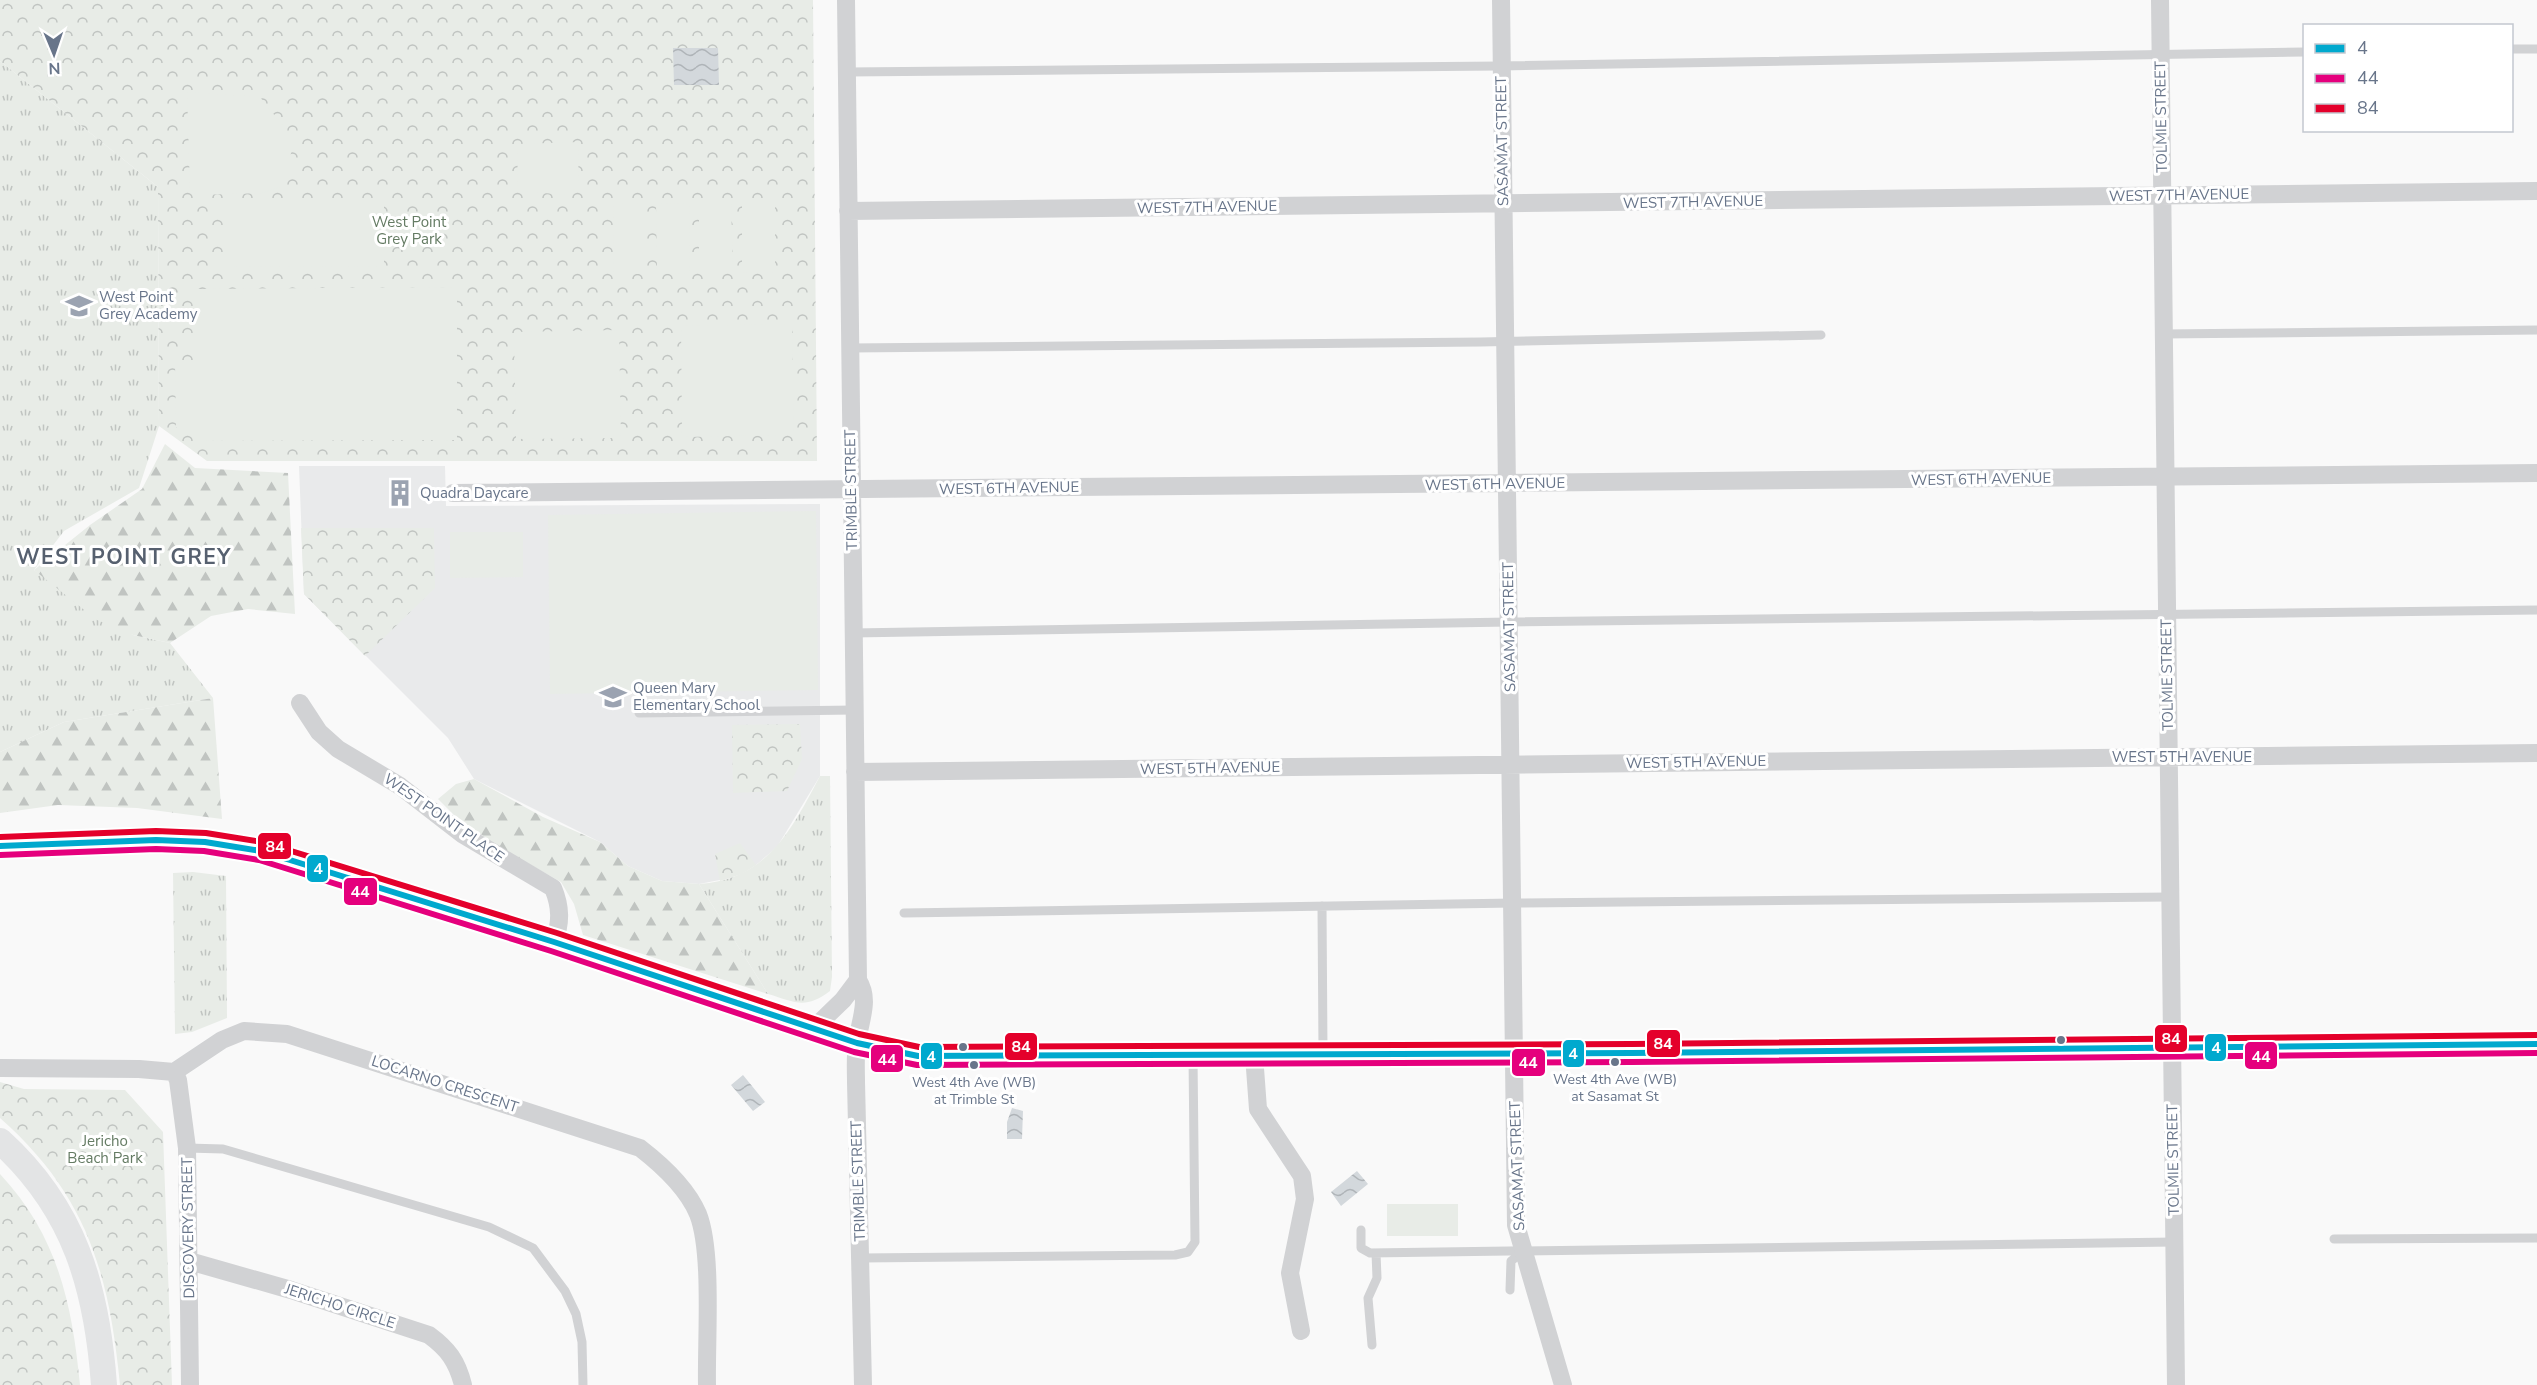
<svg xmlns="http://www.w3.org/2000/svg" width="2537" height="1385" viewBox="0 0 2537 1385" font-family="'Nunito Sans',sans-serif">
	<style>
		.built { fill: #e9eaeb }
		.grass { fill: url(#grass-tufts) }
		.forest { fill: url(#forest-firs) }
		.park { fill: url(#park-crowns) }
		.garden { fill: #e8ece7 }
		.water { fill: url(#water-waves) }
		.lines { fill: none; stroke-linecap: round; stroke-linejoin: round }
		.lane { stroke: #d1d2d4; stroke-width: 9 }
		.street { stroke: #d1d2d4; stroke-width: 18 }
		.secondary { stroke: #e3e4e5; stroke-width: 26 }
		.bus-1-casing { stroke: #fff; stroke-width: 10 }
		.bus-2-casing { stroke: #fff; stroke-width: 10 }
		.bus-3-casing { stroke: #fff; stroke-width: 10 }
		.bus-1 { stroke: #00a9ce; stroke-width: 6 }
		.bus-2 { stroke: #e5007d; stroke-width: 6 }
		.bus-3 { stroke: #e4002b; stroke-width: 6 }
		.bus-dot { fill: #68758a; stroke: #fff; stroke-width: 2 }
		.labels { text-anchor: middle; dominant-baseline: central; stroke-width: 6; stroke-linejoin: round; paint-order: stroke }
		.bus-label { font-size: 14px; fill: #68758a; stroke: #fff }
		.street-label { font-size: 15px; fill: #68758a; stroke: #fff }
		.park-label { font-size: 15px; fill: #647b63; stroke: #fff }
		.poi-label { font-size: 15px; fill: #68758a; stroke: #fff; text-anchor: start }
		.district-label { font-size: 21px; font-weight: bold; letter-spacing: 1.5px; fill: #56606f; stroke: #fff }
		.line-badge { stroke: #fff; stroke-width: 2 }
		.badge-label { font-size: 16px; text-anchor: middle; font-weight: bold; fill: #fff }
	</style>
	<defs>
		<pattern id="grass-tufts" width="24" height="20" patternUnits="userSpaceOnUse" patternTransform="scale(1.5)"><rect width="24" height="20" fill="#e8ece7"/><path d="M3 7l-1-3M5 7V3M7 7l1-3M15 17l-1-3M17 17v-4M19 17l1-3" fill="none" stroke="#c0c4c1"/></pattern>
		<pattern id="forest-firs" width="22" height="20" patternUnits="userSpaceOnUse" patternTransform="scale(1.5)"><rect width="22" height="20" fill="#e8ece7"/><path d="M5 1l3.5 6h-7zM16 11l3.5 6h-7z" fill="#c0c4c1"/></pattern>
		<pattern id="park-crowns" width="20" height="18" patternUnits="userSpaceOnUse" patternTransform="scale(1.5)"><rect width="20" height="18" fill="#e8ece7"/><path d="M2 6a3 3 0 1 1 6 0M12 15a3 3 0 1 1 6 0" fill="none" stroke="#c0c4c1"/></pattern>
		<pattern id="water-waves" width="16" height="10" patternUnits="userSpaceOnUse" patternTransform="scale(1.5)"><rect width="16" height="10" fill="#d3d8dc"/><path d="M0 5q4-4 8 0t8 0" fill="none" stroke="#afb4b8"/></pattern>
	</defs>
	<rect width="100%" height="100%" fill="#f9f9f9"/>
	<path class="built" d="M299,466H445L446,506L820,504V776L777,847L756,865L730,878L699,884L662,881L628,866L600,842L474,779L448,738L304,594Z"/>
	<path class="grass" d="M0,61L158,187L159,426L139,488L64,531L34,570L133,635L170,643L213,698L64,722L0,752Z
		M820,776H830L832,977L830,991C805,1010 795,1002 768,994L699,884C767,880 792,829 820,776Z
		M193,872L226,876L227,1018L192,1032L175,1034L173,873Z"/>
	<path class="forest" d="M165,444L195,468L288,473L295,614L248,609L211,616L170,643L133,635L97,620L34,570L90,525L142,489Z
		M213,698L222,819L137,808L58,805L0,813V752L64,722Z
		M474,779L543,817L600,842L628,866L662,881L699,884L768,994L583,935L574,904L561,882L499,847L456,817L438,799L456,784Z"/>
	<path class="park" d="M0,0H813L817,461H207L159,426L158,187L0,61Z
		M301,528H434L435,588L365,656L304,594Z
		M800,724L802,759L787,791L733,793L732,725Z
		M740,843L756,865L742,874L720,881L715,854Z
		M0,1082L24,1089L125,1090L163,1132L172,1385H120C109,1273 87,1195 0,1118Z
		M0,1174C58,1236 72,1304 80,1385H0Z"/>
	<path class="garden" d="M187,92L260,97L295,141L280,187L262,193L197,195L190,189Z
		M579,142L578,184L570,195L517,191L518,144Z
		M224,202H384V267L224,266Z
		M742,202H775V272L742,273Z
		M613,203L647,204V274H614Z
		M689,203L690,273L657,274L656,204Z
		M699,203H731L733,273L699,274Z
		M457,287V440L196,441V433H182L176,427L175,362H196V289Z
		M792,324L794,435L682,437L681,326Z
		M619,330L621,438L516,439L514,332Z
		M816,511L818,690L550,694L548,515Z
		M450,532H523V577L450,578Z
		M1387,1204H1458V1236H1387Z"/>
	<path class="water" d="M673,48H718L719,85H674Z
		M743,1075L765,1102L753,1111L731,1085Z
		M1012,1108L1023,1111L1022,1139H1007V1122Z
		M1357,1171L1368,1184L1341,1206L1331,1192Z"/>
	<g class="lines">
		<path class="lane" d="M2512,49H2537
			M847,72L1501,66L2304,52
			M2163,334L2537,330
			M850,348L1481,342L1821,335
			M853,633L1509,622L2537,610
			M639,713L854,710
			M1322,906L1323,1052
			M904,913L1513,903L2170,897
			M187,1148L223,1149L489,1227L533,1248L565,1291L576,1314L582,1342L583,1385
			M1361,1230V1248L1370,1253L2174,1242
			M2334,1239L2537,1238
			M861,1258L1175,1255L1188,1252L1195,1242L1193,1057
			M1510,1290L1511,1261L1523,1252
			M1372,1345L1368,1298L1377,1278L1376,1253"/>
		<path class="street" d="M846,0L858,980C871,1001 859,1021 857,1044C855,1056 856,1070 856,1082L863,1385
			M1501,0L1516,1225L1563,1385
			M2160,0L2176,1385
			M848,211L2537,191
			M453,493L2537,473
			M300,703L319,732L338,749L400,786L462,834L553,888C561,907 561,923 554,942
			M855,772L2537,753
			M813,1029L843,1000L858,980
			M1254,1055L1258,1109L1302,1176L1305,1199L1290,1273L1301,1331
			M0,1068L139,1069L174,1072L222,1040L244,1031L287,1034L640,1148C662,1165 687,1188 698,1214C713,1252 706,1341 707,1385
			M174,1072L178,1080L187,1148L190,1385
			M189,1261L291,1290L429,1335C448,1349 457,1361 463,1385"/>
		<path class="secondary" d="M0,846L156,840L205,842L261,851L554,942L857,1043L918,1056L1632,1053L2537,1044
			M0,1141C75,1209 97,1288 104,1385"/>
		<defs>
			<path id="bus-1" d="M0,846L156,840L205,842L261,851L554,942L857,1043L918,1056L1632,1053L2537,1044"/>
			<path id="bus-2" d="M0,855L156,849L204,851L259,860L551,951L854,1052L917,1065L1632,1062L2537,1053"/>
			<path id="bus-3" d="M0,837L156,831L206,833L262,842L557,933L859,1034L919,1047L1632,1044L2537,1035"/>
		</defs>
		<use href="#bus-1" class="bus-1-casing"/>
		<use href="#bus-2" class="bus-2-casing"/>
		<use href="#bus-3" class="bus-3-casing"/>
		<use href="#bus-1" class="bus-1"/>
		<use href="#bus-2" class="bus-2"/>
		<use href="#bus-3" class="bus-3"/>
	</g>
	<defs>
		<symbol id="school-bare" viewBox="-9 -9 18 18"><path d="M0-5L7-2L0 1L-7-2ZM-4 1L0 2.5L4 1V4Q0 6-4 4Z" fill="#9ba3b1" stroke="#fff" stroke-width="2.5" paint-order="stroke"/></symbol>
		<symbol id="building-bare" viewBox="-9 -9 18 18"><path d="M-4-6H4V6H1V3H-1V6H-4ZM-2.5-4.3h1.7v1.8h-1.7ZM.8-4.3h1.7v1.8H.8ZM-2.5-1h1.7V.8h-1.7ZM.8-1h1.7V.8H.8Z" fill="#9ba3b1" stroke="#fff" stroke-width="2.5" paint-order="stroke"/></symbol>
	</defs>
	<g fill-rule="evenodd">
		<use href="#school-bare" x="60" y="287" width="38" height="38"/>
		<use href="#building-bare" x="381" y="474" width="38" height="38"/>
		<use href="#school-bare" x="594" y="678" width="38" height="38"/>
	</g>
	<g class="bus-dot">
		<circle cx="2061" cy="1040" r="5"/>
		<circle cx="963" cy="1047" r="5"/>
		<circle cx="1615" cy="1062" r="5"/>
		<circle cx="974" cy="1065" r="5"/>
	</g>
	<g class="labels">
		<g class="bus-label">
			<text x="1615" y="1079">West 4th Ave (WB)<tspan x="1615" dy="17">at Sasamat St</tspan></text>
			<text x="974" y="1082">West 4th Ave (WB)<tspan x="974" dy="17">at Trimble St</tspan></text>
		</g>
		<g class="street-label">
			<text transform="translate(2161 117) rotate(-91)">TOLMIE STREET</text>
			<text transform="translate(1502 141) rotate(-91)">SASAMAT STREET</text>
			<text transform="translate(2179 195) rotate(-1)">WEST 7TH AVENUE</text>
			<text transform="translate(1693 202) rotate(-1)">WEST 7TH AVENUE</text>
			<text transform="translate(1207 207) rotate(-1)">WEST 7TH AVENUE</text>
			<text transform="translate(1981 479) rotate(-1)">WEST 6TH AVENUE</text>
			<text transform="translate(1495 484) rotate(-1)">WEST 6TH AVENUE</text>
			<text transform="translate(1009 488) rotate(-1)">WEST 6TH AVENUE</text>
			<text transform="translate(851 490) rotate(-91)">TRIMBLE STREET</text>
			<text transform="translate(1509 627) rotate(-91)">SASAMAT STREET</text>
			<text transform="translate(2167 675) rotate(-91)">TOLMIE STREET</text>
			<text x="2182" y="757">WEST 5TH AVENUE</text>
			<text transform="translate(1696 762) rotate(-1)">WEST 5TH AVENUE</text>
			<text transform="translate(1210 768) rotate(-1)">WEST 5TH AVENUE</text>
			<text transform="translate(444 818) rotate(35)">WEST POINT PLACE</text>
			<text transform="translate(445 1084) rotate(18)">LOCARNO CRESCENT</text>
			<text transform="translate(2173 1160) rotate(-91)">TOLMIE STREET</text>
			<text transform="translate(1517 1166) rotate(-92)">SASAMAT STREET</text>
			<text transform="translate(858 1181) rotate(-92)">TRIMBLE STREET</text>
			<text transform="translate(188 1228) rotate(-91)">DISCOVERY STREET</text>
			<text transform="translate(340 1306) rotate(18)">JERICHO CIRCLE</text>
		</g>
		<g class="park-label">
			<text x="409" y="222">West Point<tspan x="409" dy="17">Grey Park</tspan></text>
			<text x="105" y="1141">Jericho<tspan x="105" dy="17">Beach Park</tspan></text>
		</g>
		<g class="poi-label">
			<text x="99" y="297">West Point<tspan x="99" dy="17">Grey Academy</tspan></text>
			<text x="420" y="493">Quadra Daycare</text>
			<text x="633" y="688">Queen Mary<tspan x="633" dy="17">Elementary School</tspan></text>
		</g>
		<g class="district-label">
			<text x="124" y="557">WEST POINT GREY</text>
		</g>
	</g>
	<g class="line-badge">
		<rect x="257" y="832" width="35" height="28" rx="6" fill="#e4002b"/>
		<rect x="306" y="854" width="23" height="29" rx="6" fill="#00a9ce"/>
		<rect x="343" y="877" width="35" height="29" rx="6" fill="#e5007d"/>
		<rect x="2154" y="1024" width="34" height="29" rx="6" fill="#e4002b"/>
		<rect x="1646" y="1029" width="35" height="29" rx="6" fill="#e4002b"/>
		<rect x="1004" y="1032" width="34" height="29" rx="6" fill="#e4002b"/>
		<rect x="2204" y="1033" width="23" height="29" rx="6" fill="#00a9ce"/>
		<rect x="1562" y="1039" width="23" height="29" rx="6" fill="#00a9ce"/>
		<rect x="2244" y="1041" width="34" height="29" rx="6" fill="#e5007d"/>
		<rect x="920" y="1042" width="23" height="28" rx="6" fill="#00a9ce"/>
		<rect x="870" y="1044" width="34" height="29" rx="6" fill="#e5007d"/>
		<rect x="1511" y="1048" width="35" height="29" rx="6" fill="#e5007d"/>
	</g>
	<g class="badge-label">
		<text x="275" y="852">84</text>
		<text x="318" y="874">4</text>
		<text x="360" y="897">44</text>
		<text x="2171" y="1044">84</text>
		<text x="1663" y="1049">84</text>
		<text x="1021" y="1052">84</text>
		<text x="2216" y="1053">4</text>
		<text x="1573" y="1059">4</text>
		<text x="2261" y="1062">44</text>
		<text x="931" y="1062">4</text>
		<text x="887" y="1065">44</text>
		<text x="1528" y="1068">44</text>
	</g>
	<rect x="2303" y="24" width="210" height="108" fill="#ffffff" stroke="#c3c8d0" stroke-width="1.5"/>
	<rect x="2315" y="44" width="30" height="9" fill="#00a9ce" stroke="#c3c8d0" stroke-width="1.5"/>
	<text x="2357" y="54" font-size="18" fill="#68758a">4</text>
	<rect x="2315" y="74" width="30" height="9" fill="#e5007d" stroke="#c3c8d0" stroke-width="1.5"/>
	<text x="2357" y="84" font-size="18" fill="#68758a">44</text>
	<rect x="2315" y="104" width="30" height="9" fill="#e4002b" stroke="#c3c8d0" stroke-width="1.5"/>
	<text x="2357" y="114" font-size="18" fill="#68758a">84</text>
	<g transform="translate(54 54) rotate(178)" stroke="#ffffff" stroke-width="4.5" paint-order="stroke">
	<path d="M0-4.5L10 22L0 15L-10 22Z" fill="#68758a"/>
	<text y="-9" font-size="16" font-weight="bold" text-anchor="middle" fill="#68758a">N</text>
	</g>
</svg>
